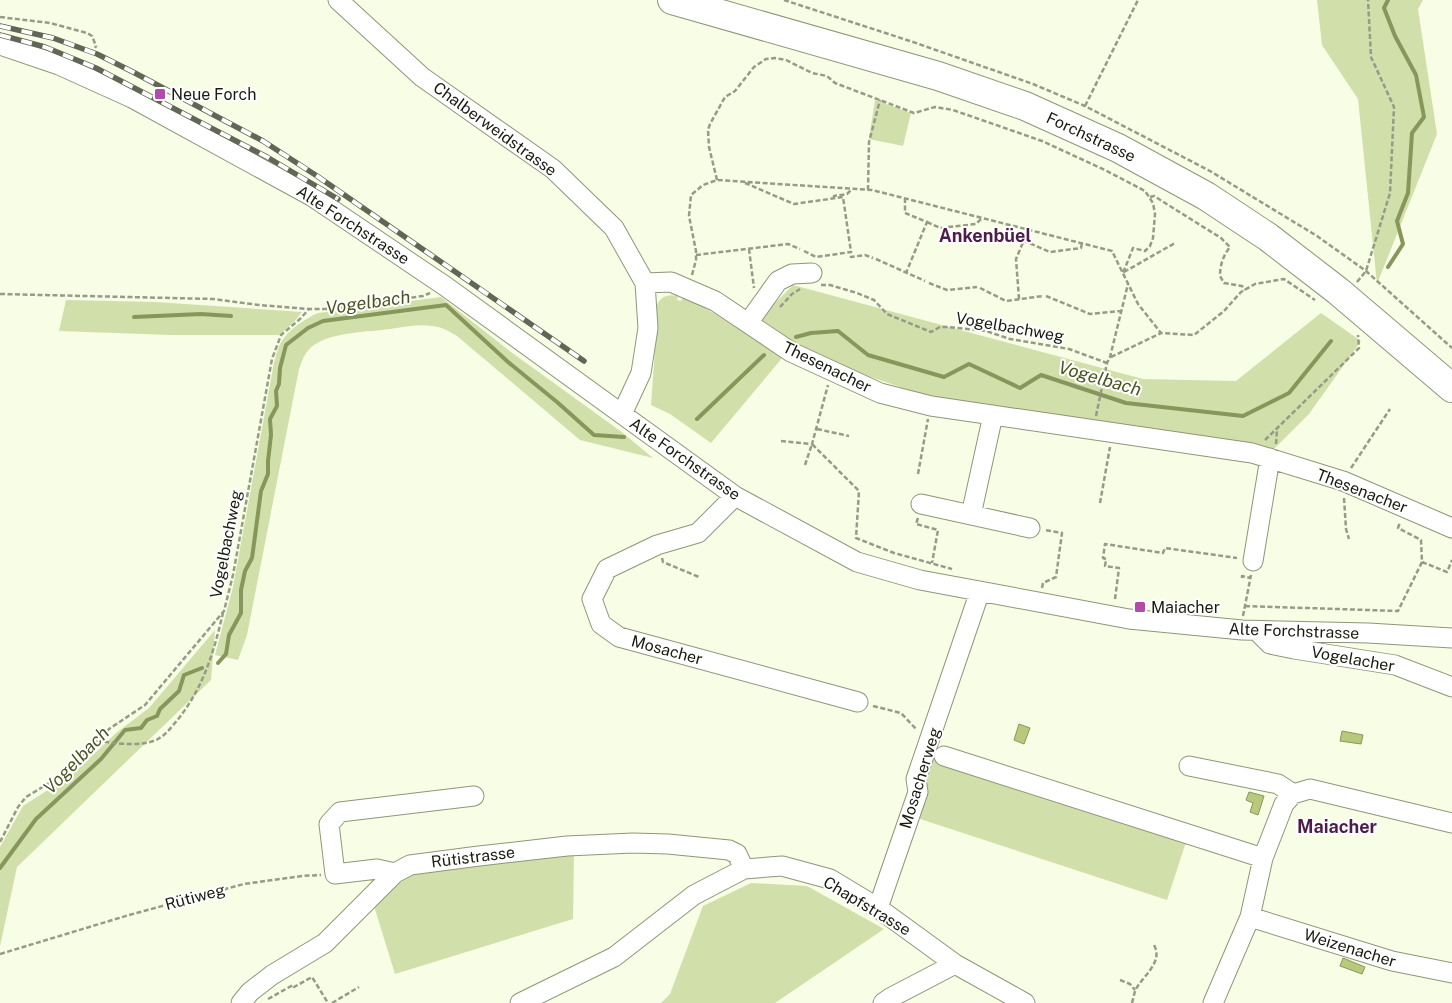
<svg xmlns="http://www.w3.org/2000/svg" width="1452" height="1003" viewBox="0 0 1452 1003" font-family="'Public Sans',sans-serif">
	<style>
		.green { fill: #d1dfaa }
		.water { fill: #b7ca7b; stroke: #87965b }
		.lines { fill: none; stroke-linecap: round; stroke-linejoin: round }
		.stream { stroke: #87965b; stroke-width: 4 }
		.minor-casing { stroke: #8e9679; stroke-width: 21 }
		.highway-casing { stroke: #8e9679; stroke-width: 30 }
		.path { stroke: #969b88; stroke-width: 2.5; stroke-dasharray: 5 2.5; stroke-linecap: butt }
		.minor { stroke: #fff; stroke-width: 19 }
		.highway { stroke: #fff; stroke-width: 28 }
		.rail-casing { stroke: #626656; stroke-width: 5.5 }
		.rail { stroke: #fff; stroke-width: 4; stroke-dasharray: 11; stroke-linecap: butt }
		.poi-dot { fill: #b34bad; stroke: #fff; stroke-width: 2 }
		.labels { text-anchor: middle; dominant-baseline: central; stroke-width: 4; stroke-linejoin: round; paint-order: stroke }
		.poi-label { font-size: 16px; fill: #181b0f; stroke: #fff; text-anchor: start }
		.street-label { font-size: 16px; fill: #181b0f; stroke: #fff }
		.neighbourhood-label { font-size: 18px; font-weight: bold; fill: #4e1c4b; stroke: #fff }
		.water-label { font-size: 18px; font-style: italic; fill: #49551d; stroke: #fff }
	</style>
	<rect width="100%" height="100%" fill="#f7fee5"/>
	<path class="green" d="M1317,0H1423L1418,9L1437,134L1377,284L1358,99L1322,45Z
		M875,100L911,113L903,146L869,139Z
		M793,285L1143,379L1236,381L1321,313L1361,341L1309,414L1273,450L992,409L918,393L832,364L793,345L711,443L670,414L651,405L655,350L656,309C658,298 666,293 678,296L677,300L681,301L683,297C703,306 721,317 738,329L760,318Z
		M441,297L511,352L623,433L653,458L580,440L457,336C449,331 442,327 432,326C418,324 404,327 390,329C368,332 338,332 319,342C307,348 303,357 299,369L247,635L238,660L215,655L233,587L273,368C274,361 276,355 278,349C284,332 303,320 318,313Z
		M66,300L156,302L302,312L294,322L279,335H171L59,331Z
		M215,630L211,680L17,867L0,946V847L23,806L74,773L116,733L149,708Z
		M933,759L1186,842L1167,900L914,817Z
		M574,853L573,919L395,974L374,906L384,895L413,873Z
		M751,883L807,886L884,929L775,1003H661L670,994L703,906Z"/>
	<path class="water" d="M1019,724L1030,728L1024,744L1014,740Z
		M1342,731L1363,735L1361,744L1340,741Z
		M1249,792L1264,796L1258,815L1250,812L1253,803L1246,800Z
		M1343,958L1365,967L1362,974L1340,966Z"/>
	<g class="lines">
		<path class="stream" d="M1388,267L1403,244L1397,221L1408,193L1412,133L1424,117L1416,75L1395,36L1384,8L1388,0
			M134,317L201,314L231,316
			M796,337L811,333L838,331L868,355L944,377L969,364L1020,388L1041,375L1126,403L1243,416L1289,393L1331,341
			M697,419L764,355
			M218,663L226,654L229,635L241,613V590L245,571L252,558L261,491L268,474V461L271,435L270,419L277,406L276,391L279,384L280,368L286,345L308,328L323,321L446,305L508,362L557,402L594,435L624,437
			M0,868L36,819L101,759L125,730L141,728L147,720L157,716L160,709L179,691L184,675L202,668"/>
		<defs>
			<path id="minor" d="M338,0L422,77L553,169L614,228L645,283L648,328L641,373L622,414
				M0,45L59,65L132,98L313,197L445,286L735,496L857,562L920,580L1129,619L1242,630L1368,633L1452,638
				M645,283L671,282L715,301L791,352L880,393L931,406L1252,453L1343,481L1452,528
				M748,323L778,281L792,274L812,273
				M735,496L698,533L657,545L607,569L592,599L601,624L619,637L858,702
				M921,504L1030,528
				M971,515L993,415
				M1253,561L1270,458
				M1257,631L1270,644L1294,649L1395,665L1452,687
				M944,756L1263,858
				M1189,766L1278,784L1293,794
				M395,873L377,869L335,874L329,824L340,812L474,796
				M878,908L918,792L916,779L980,591
				M1250,917L1392,961L1452,973
				M241,1003L250,992L272,975L325,943L395,873L410,865L479,856L567,846L633,843L668,844L729,850L737,854L744,869
				M520,1003L614,957L694,895L744,869L782,866L830,879L878,908L955,964L1025,1003
				M883,1003L890,998L955,964
				M1213,1003L1250,917L1263,858L1284,804L1293,794L1310,789L1452,823"/>
			<path id="highway" d="M672,0L938,76L1025,106L1118,148L1206,196L1268,237L1338,291L1452,388"/>
		</defs>
		<use href="#minor" class="minor-casing"/>
		<use href="#highway" class="highway-casing"/>
		<path class="path" d="M784,0L913,42L1033,84L1085,106L1210,171L1317,236L1366,271L1452,348
			M0,17L50,23L87,33L92,36L96,46L95,48
			M1085,106L1138,0
			M717,180L709,147L708,130L710,124L725,97L735,91L754,67L766,59L775,58L786,60L812,73L827,76L835,83L914,113L935,107L953,110L1042,141L1105,170L1145,191L1153,203L1155,214L1153,238L1150,246L1145,251L1133,248L1123,273
			M745,183L794,204L843,197L851,252
			M868,190L869,142L880,100
			M1150,197L1154,196L1173,208L1221,238L1230,247C1223,256 1220,265 1220,276L1224,283L1242,286L1245,290
			M834,198V196L847,194L852,189
			M905,198V213L927,222L906,273
			M927,222L940,228L976,224L981,219
			M1013,226L1011,235L1050,252L1081,248L1082,243
			M749,249L754,288
			M804,251L816,257L851,252V257L865,255L873,258
			M696,255L788,244L800,249
			M876,259L925,281
			M1124,272L1175,243
			M692,275L696,260V251L689,216L691,195L703,185L717,180L872,190L1112,251L1138,304L1161,333L1194,335L1224,311L1241,292L1255,284L1284,279L1315,300
			M1357,282L1366,271L1390,193L1394,107L1371,57L1368,0
			M929,283L947,290L977,287
			M821,285H830L857,293L874,300L887,314L931,332L940,327H948L986,331L1010,339L1069,349L1107,363
			M980,288L1006,301L1043,296
			M0,294L213,299L259,305L309,309
			M1046,296L1090,314L1121,311
			M1019,299L1016,259L1024,240
			M780,307L792,294L800,289
			M1111,357L1161,333
			M1096,416L1107,363L1110,357L1128,284
			M817,429L849,436
			M1265,440L1359,348L1358,335
			M781,441L812,444L828,385
			M1276,444L1277,430
			M805,465L812,444L859,491L856,538L894,553L952,569
			M1351,468L1390,409
			M918,474L928,419
			M1344,498L1346,529L1349,539
			M1100,503L1110,447
			M918,518L916,524L938,530L932,563
			M662,558L663,562L699,577
			M1422,562L1447,572L1452,560
			M1242,578V576L1250,578
			M1042,588L1043,583L1056,577L1062,533L1045,530
			M1115,599L1119,568L1105,566L1106,559L1103,558L1105,544L1163,553L1165,548L1237,558
			M1245,606L1398,611L1422,562L1421,540L1398,528L1400,522
			M1243,616L1251,575
			M873,706L901,713L917,730
			M97,740C113,744 143,747 158,739C167,734 173,725 179,718C204,686 214,651 223,613
			M0,842L18,807L26,797L66,773L109,729L145,705L224,611L233,575L272,359L281,335L300,319L309,309H330L423,296L430,293
			M0,954L129,915L244,884L302,876L321,875
			M1120,980L1130,984L1135,990
			M268,999L293,985L294,987L312,977L328,1003
			M332,1003L359,987
			M1132,1003C1133,999 1134,995 1135,991C1141,977 1164,963 1154,945"/>
		<use href="#minor" class="minor"/>
		<use href="#highway" class="highway"/>
		<defs>
			<path id="rail" d="M0,26L53,38L97,54L133,72L263,141L317,176L584,361
				M0,35L45,47L96,68L267,157L338,199"/>
		</defs>
		<use href="#rail" class="rail-casing"/>
		<use href="#rail" class="rail"/>
	</g>
	<g class="poi-dot">
		<rect x="154" y="88" width="12" height="12" rx="2.5"/>
		<rect x="1134" y="601" width="12" height="12" rx="2.5"/>
	</g>
	<g class="labels">
		<g class="poi-label">
			<text x="171" y="94">Neue Forch</text>
			<text x="1151" y="607">Maiacher</text>
		</g>
		<g class="street-label">
			<text transform="translate(495 129) rotate(36)">Chalberweidstrasse</text>
			<text transform="translate(1091 137) rotate(25)">Forchstrasse</text>
			<text transform="translate(353 225) rotate(33)">Alte Forchstrasse</text>
			<text transform="translate(1010 327) rotate(10)">Vogelbachweg</text>
			<text transform="translate(827 367) rotate(26)">Thesenacher</text>
			<text transform="translate(685 459) rotate(35)">Alte Forchstrasse</text>
			<text transform="translate(1362 491) rotate(21)">Thesenacher</text>
			<text transform="translate(226 544) rotate(-79)">Vogelbachweg</text>
			<text transform="translate(1294 631) rotate(2)">Alte Forchstrasse</text>
			<text transform="translate(667 650) rotate(15)">Mosacher</text>
			<text transform="translate(1353 659) rotate(10)">Vogelacher</text>
			<text transform="translate(920 778) rotate(-73)">Mosacherweg</text>
			<text transform="translate(473 857) rotate(-7)">Rütistrasse</text>
			<text transform="translate(195 897) rotate(-15)">Rütiweg</text>
			<text transform="translate(867 906) rotate(31)">Chapfstrasse</text>
			<text transform="translate(1350 948) rotate(17)">Weizenacher</text>
		</g>
		<g class="neighbourhood-label">
			<text x="985" y="235">Ankenbüel</text>
			<text x="1337" y="826">Maiacher</text>
		</g>
		<g class="water-label">
			<text transform="translate(368 302) rotate(-8)">Vogelbach</text>
			<text transform="translate(1100 378) rotate(16)">Vogelbach</text>
			<text transform="translate(76 760) rotate(-46)">Vogelbach</text>
		</g>
	</g>
</svg>
